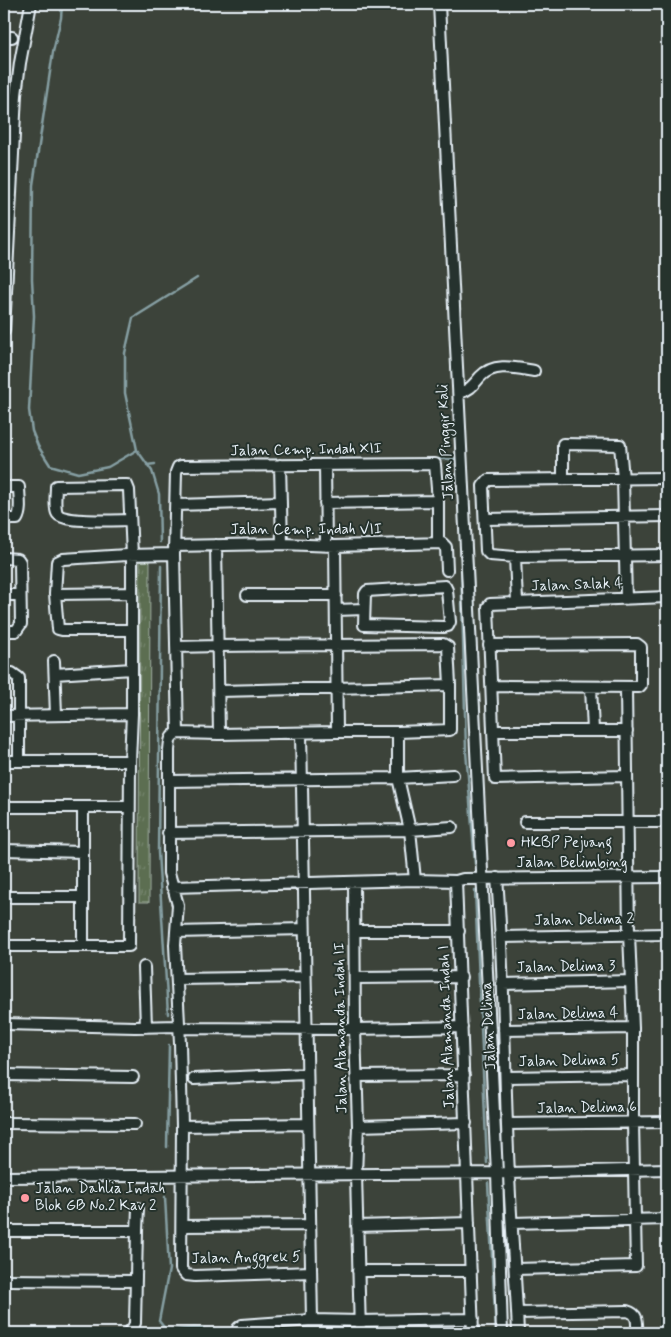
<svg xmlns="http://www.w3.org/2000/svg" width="671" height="1337" viewBox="0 0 671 1337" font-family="Mynerve,sans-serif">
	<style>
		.park { fill: url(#park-tufts); stroke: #a2b0a4 }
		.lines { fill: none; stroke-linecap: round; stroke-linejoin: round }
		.stream { stroke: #869fa3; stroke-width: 2.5 }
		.street-casing { stroke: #e8f1f8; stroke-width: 14 }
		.street { stroke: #26332d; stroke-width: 10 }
		.poi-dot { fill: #ff9aa2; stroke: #26332d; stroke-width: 2 }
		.labels { text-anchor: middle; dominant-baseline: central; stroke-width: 4; stroke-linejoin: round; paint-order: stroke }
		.street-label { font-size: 15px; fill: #e8f1f8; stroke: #26332d }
		.poi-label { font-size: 15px; fill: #e8f1f8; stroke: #26332d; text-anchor: start }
	</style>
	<defs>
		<pattern id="park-tufts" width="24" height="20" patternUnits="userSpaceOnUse" patternTransform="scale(1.25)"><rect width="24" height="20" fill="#5c6e51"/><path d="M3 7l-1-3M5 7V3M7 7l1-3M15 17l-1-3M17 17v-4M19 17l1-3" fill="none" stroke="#73836b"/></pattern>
	</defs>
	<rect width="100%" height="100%" fill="#3c433a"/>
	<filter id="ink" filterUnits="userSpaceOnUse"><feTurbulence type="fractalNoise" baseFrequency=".02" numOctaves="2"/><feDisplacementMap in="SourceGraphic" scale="10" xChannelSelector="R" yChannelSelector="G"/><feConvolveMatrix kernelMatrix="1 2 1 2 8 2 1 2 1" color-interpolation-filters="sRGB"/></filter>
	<g filter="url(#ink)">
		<path class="park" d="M140,554H150L149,902H139Z"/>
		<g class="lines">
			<path class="stream" d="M62,4L61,18L53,52L33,185L32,279L34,316L29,410L32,431L38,446L50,465L78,473L108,467L137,450
				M332,459H411
				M434,459H458
				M232,461L313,459
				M147,465L155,464
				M460,526L466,751L475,864
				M160,542L159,494L152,471L137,450L125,393V353L133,318L197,278
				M161,566L158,852L168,1014
				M475,890L487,1163
				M167,1147L169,1045
				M488,1183L496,1333
				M165,1197L169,1269L159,1321L167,1331L194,1328L230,1331V1333"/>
			<defs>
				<path id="street" d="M439,4L497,1173L502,1333
					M4,37H12
					M4,331L16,95L20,63L31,4
					M459,393C470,390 473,385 480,377C494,362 516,368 534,371
					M280,465L282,544
					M325,465L326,546
					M563,478V444L620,445L623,479L626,599
					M667,478L488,480L483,486L486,551L490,555L515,557L667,555
					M4,487H19C19,497 22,511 17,519H4
					M325,503L438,501
					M176,505L281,502
					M485,519L667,516
					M216,545L219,734
					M174,546L282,544L335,546L442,543L446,547L447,570
					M515,557L517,602
					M4,558L18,559L20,562L21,624L16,631H4
					M445,586L447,590L450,622L448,626L444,627L364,625L365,594L367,591Z
					M55,594L132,593
					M4,595H19
					M247,595H336
					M336,610L364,609
					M132,630H62L58,629L55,594L57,562L63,559L127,555L174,554
					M489,645L637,644L641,647V685L639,687L492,686
					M176,647L218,646L443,644L448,647L450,685V730L398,732H337
					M54,661L56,715
					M4,673H12L19,678V761
					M55,674L132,669
					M591,687L593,731
					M219,691L450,685
					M4,716L132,714
					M493,731H627
					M398,732V778L410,830L415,880
					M178,733L219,734L337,732L335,546
					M301,733L312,1320
					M4,761H130
					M626,776L495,779L488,607L490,604L667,597
					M169,781L398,778L453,775
					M4,807H129
					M525,822H667
					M168,833L410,830L452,827
					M4,850L83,852
					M497,878C505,977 504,1076 509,1174C511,1227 516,1280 518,1333
					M456,881L473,1333
					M354,882L355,1029L358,1126L356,1174L360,1333
					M172,887L415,880L456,881L463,879L667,877
					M4,897H83
					M355,931H459
					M176,932L304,929
					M502,937L667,934
					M4,946H129L130,761L132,714V555L129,490L127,485H123L56,486C56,494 54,506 57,513C60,523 118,520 129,520
					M83,946V807
					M144,967L146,1027
					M355,978L461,977
					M177,979L305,977
					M502,984L631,981
					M4,1024L135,1027L178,1026
					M178,1028L355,1029L462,1027
					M504,1030L633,1028
					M4,1075L133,1077
					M357,1076L464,1075
					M506,1077L633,1075
					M194,1079L307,1074
					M4,1123L135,1124
					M508,1124L667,1122
					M182,1126L308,1124
					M358,1126L466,1123
					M4,1177L509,1173L667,1169
					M512,1223L667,1219
					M182,1226L310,1225
					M357,1226L469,1223
					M4,1231H137L135,1323L133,1328L128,1333
					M137,1231L138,1208
					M515,1269L636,1266L633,1123V1028L629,934L626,688
					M358,1271H471
					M311,1272L195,1276L186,1275L181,1269L182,1126L180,1043L175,945L178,905L169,873V750C170,742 169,736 178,733L174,554L176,472L178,467L181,466L435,464L438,501V543
					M4,1280L136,1281
					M517,1313L627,1311C639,1314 637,1323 637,1333
					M238,1333V1328L242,1325L312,1320L360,1321L473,1319"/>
			</defs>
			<use href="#street" class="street-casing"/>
			<use href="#street" class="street"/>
		</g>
	</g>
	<g class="poi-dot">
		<circle cx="511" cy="843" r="5"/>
		<circle cx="25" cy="1198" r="5"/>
	</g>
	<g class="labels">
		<g class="street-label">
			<text transform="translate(446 442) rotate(-93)">Jalan Pinggir Kali</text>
			<text transform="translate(306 450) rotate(-1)">Jalan Cemp. Indah XII</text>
			<text x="306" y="530">Jalan Cemp. Indah VII</text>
			<text transform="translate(577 585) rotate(-2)">Jalan Salak 4</text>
			<text x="572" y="863">Jalan Belimbing</text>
			<text transform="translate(584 920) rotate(-1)">Jalan Delima 2</text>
			<text transform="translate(566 967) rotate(-1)">Jalan Delima 3</text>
			<text transform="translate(568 1014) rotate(-1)">Jalan Delima 4</text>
			<text transform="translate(489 1026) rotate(-93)">Jalan Delima</text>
			<text transform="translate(447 1027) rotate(-92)">Jalan Alamanda Indah I</text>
			<text transform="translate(341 1028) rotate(-91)">Jalan Alamanda Indah II</text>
			<text transform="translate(569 1061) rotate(-1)">Jalan Delima 5</text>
			<text transform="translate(587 1108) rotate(-1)">Jalan Delima 6</text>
			<text transform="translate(246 1258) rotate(-1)">Jalan Anggrek 5</text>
		</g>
		<g class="poi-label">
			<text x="521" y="843">HKBP Pejuang</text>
			<text x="35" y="1189">Jalan Dahlia Indah<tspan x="35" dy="17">Blok GB No.2 Kav 2</tspan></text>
		</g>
	</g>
	<rect width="671" height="1337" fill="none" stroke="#26332d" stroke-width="20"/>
	<rect x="10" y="10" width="651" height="1317" fill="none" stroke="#e8f1f8" stroke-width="2" filter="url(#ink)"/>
</svg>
